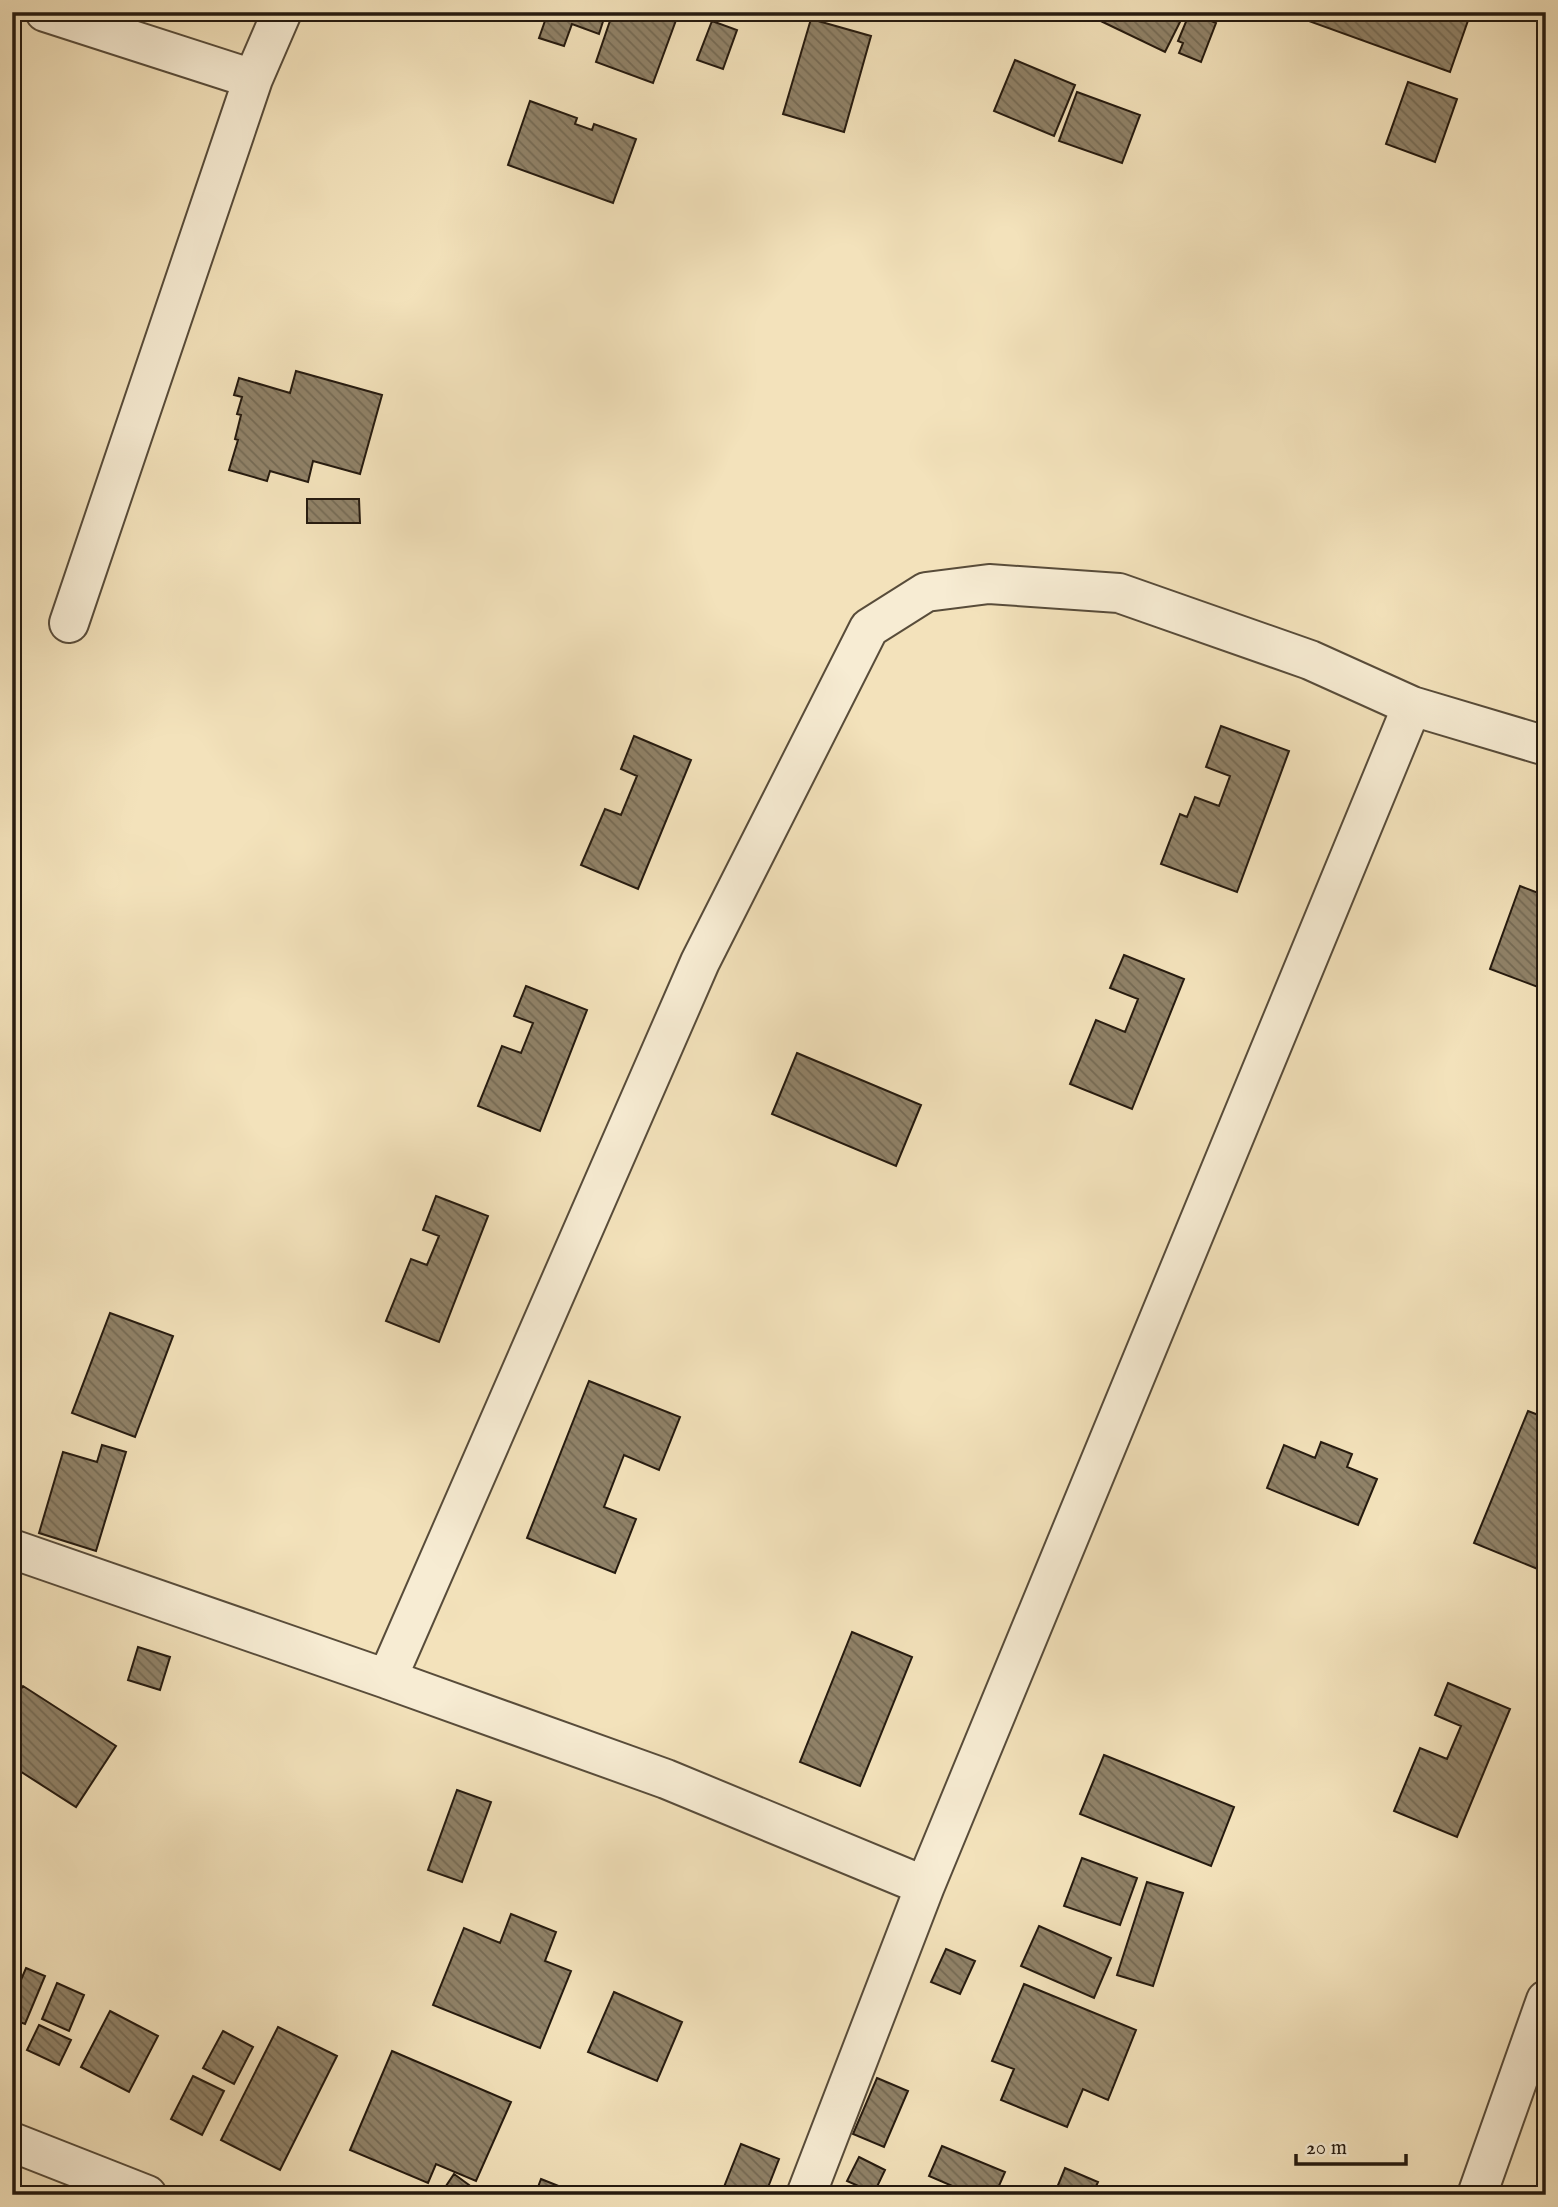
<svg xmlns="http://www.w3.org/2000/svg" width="1558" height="2207" viewBox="0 0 1558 2207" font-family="'IM FELL English',serif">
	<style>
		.building { fill: url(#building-back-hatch); stroke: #251a0f; stroke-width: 2 }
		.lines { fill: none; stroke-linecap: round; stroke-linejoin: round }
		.minor-casing { stroke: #584c3a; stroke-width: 42 }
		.minor { stroke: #f7ecd3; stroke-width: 38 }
	</style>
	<defs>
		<pattern id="building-back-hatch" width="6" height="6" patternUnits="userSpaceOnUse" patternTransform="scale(1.75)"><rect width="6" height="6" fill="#908268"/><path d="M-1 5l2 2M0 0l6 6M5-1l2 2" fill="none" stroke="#756a54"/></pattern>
	</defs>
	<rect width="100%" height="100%" fill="#f3e2bb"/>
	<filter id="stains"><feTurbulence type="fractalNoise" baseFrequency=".00286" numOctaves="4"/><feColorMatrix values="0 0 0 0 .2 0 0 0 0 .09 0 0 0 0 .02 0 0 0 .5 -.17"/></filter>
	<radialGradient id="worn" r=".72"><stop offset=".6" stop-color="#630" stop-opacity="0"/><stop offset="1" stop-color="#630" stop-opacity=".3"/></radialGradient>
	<path class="building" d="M539,12H606L599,34L572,24L564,46L539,38L547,15Z
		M613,12H679L653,83L596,62Z
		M1082,12H1185L1165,52Z
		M1190,12L1216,23L1201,62L1179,53L1183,43L1178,41Z
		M1293,12H1471L1450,72L1292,15Z
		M811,19L871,36L844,132L783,114Z
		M712,21L737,30L723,69L697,60Z
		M1015,60L1075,85L1054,136L994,111Z
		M1408,82L1457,99L1435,162L1386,144Z
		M1077,92L1140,115L1122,163L1059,141Z
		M530,101L577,118L575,124L592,130L594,124L636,139L613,203L508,165Z
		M296,371L382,395L360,474L313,461L308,482L270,471L267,481L229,470L238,440L235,439L241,415L237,414L242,397L234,395L239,378L290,393Z
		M307,499H359L360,523H307Z
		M1221,726L1289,751L1237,892L1161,864L1180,814L1187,817L1195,797L1219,806L1230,776L1206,767Z
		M634,736L691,760L638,889L581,865L605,809L621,815L637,776L621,769Z
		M1520,886L1546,896V990L1490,969Z
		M1124,955L1184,979L1132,1109L1070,1084L1096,1020L1125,1032L1138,999L1110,988Z
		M526,986L587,1010L540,1131L478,1106L502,1046L521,1053L533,1023L514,1016Z
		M797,1053L921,1105L896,1166L772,1114Z
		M436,1196L488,1216L439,1342L386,1321L411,1259L427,1265L439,1236L423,1230Z
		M110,1313L173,1336L135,1437L72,1413Z
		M589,1381L680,1417L659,1470L624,1455L604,1507L636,1519L615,1573L527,1538Z
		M1528,1411L1546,1418V1557L1540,1570L1474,1543Z
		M1321,1442L1352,1454L1347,1467L1377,1479L1358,1525L1267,1488L1284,1445L1315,1458Z
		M102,1445L126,1452L96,1551L39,1533L63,1452L97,1462Z
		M852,1632L912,1657L860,1786L800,1762Z
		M138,1647L170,1657L160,1690L128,1680Z
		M1448,1683L1510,1709L1457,1837L1394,1811L1420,1748L1447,1759L1461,1726L1435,1715Z
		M23,1686L116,1746L76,1807L12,1766V1702Z
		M1104,1755L1234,1807L1211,1866L1080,1814Z
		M457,1790L491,1802L462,1882L428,1870Z
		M1082,1858L1137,1878L1120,1925L1064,1906Z
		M1147,1882L1183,1893L1153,1986L1117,1975Z
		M511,1914L556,1932L545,1961L571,1971L540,2048L433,2005L464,1928L500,1943Z
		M1039,1926L1111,1958L1094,1998L1021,1966Z
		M946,1949L975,1961L960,1994L931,1982Z
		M26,1968L45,1976L25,2024L12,2019V2001Z
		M57,1983L84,1995L69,2031L42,2019Z
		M1024,1984L1136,2030L1108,2100L1083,2089L1067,2127L1001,2100L1014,2069L992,2061Z
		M614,1992L682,2022L657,2081L588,2052Z
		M110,2011L158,2036L129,2092L81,2067Z
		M39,2025L71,2040L59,2065L27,2050Z
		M278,2027L337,2056L280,2170L221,2140Z
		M223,2031L253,2047L234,2084L203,2068Z
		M392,2051L511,2102L476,2181L436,2164L428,2183L350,2150Z
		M193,2076L224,2091L202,2135L171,2119Z
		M877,2078L908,2091L884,2147L853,2134Z
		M741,2144L779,2159L765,2195H729L722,2192Z
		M942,2146L1005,2172L995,2195H973L929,2176Z
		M859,2157L885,2170L874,2193L847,2181Z
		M1065,2168L1098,2182L1092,2195H1054Z
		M454,2174L469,2185L462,2195H440Z
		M541,2179L581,2195H535Z"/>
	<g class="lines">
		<defs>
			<path id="minor" d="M45,12L253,79
				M69,623L253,79L282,12
				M1412,706L925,1886L666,1779L387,1679L700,962L869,628L926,592L989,584L1119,593L1310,660L1412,706L1546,746
				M12,1549L387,1679
				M12,2142L147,2195
				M806,2195L925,1886
				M1477,2195L1546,2000"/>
		</defs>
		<use href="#minor" class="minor-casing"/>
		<use href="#minor" class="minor"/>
	</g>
	<rect width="1558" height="2207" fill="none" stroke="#f3e2bb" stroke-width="42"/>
	<rect x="14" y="14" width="1530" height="2179" fill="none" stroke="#251a0f" stroke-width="3.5"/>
	<rect x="21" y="21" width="1516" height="2165" fill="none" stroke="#251a0f" stroke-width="2"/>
	<path d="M1296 2154v10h110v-10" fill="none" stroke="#251a0f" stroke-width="3.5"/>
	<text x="1306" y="2154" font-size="21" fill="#251a0f" stroke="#f7ecd3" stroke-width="5" paint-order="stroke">20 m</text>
	<rect width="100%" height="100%" filter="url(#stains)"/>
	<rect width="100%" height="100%" fill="url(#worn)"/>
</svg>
